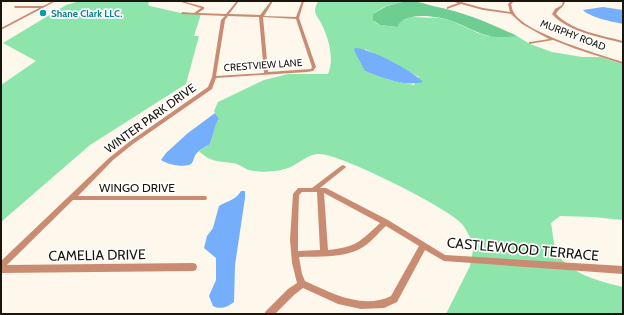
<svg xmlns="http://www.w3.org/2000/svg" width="624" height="315" viewBox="0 0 624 315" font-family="Cabin,sans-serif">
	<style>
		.green { fill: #8de5ab; fill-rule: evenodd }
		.forest { fill: #6ecd91 }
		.water { fill: #75aefa }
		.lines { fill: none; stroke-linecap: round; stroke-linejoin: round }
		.minor { fill: #c98c72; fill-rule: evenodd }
		.culture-dot { fill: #0f9aa8; stroke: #fff; stroke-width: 1.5 }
		.labels { text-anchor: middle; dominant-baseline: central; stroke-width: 3.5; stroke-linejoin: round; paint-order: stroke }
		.far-culture-label { font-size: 10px; font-weight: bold; fill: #0d838f; stroke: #fff; text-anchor: start }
		.far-street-label { font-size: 10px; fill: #1b160d; stroke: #fff }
		.street-label { font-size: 12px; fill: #1b160d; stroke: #fff }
		.near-street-label { font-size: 14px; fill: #1b160d; stroke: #fff }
	</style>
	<rect width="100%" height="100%" fill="#fdf7ec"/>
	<path class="green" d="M80,1H149L148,5L150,6L181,13L201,14L194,36H199L186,84L90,145L1,222V85L36,61L3,43L66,5Z
		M318,1H406L386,6L373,14L375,22L380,25L396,27L399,22L410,17L439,18L450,20L478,33L488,36H517L530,44L552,52L582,57H600L623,64V220L593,217L560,216L551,223C553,234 553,246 559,256C572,275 603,282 623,287V314H446L470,266L474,245C470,238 467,230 462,224C449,208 337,152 318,154C305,155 297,166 285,169C274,172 259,173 249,170C243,168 238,163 232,163C217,161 210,162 199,151L210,144L216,123L219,120L214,111L218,102L264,80L288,74H328C335,58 328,36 320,21C318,18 315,14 315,10C315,7 317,4 318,1ZM365,49L419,77L414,85L390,80L365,71Z"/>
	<path class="forest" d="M406,1C418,1 422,3 433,6C463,12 490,23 517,36C507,37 496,38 486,35C474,32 464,25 452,21C437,16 405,11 397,27L380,25L373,20V14L387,6Z"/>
	<path class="water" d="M603,7L623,10V24C613,22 589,17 583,10Z
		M355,48C369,48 415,72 423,82C404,87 384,78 365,71L354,50Z
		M215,113L219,119L216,124L210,144C205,147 199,150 196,154C194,156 194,160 192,163C187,169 166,164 161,160L166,153L188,133Z
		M241,191H245V198L235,265L234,302C228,307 220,310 213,306L209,296L216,280V258L204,248L207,236L213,228L219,206C227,201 236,200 241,191Z"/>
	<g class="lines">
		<path class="minor" d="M53,1H56L1,30V28L39,8H15L14,6H43Z
			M178,1H182L204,7V9L198,13L226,14L237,1H239L229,14L260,15L271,1H273L264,16L296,17L302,1H304L299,18L316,67L313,71L307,72L216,78L212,89L133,144L113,160L78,196H206L207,198L206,200H73L7,265L193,263L196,264L197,267L196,270L193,271L1,273V261L109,158L129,142L208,87L212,77L221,20L225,16L181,14L182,12L194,13L201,8ZM228,16L259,17L264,73L216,76L225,20ZM263,17L296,19L312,67L311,69L268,72Z
			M451,1L461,2L483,8L510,12L508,4L511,1H514L511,4C512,7 512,10 514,13C527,34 599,54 623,62V64L576,49L553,40L529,44V42H530L549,39L538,33L522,24L511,14L483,10L461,4L447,9V7L458,3Z
			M563,1H565C564,8 559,8 556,14C572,31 601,35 623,41V43C600,37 568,32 552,14L555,9L562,5Z
			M343,165L345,166L346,167L345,168L320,188H326L388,220L445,255L623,266V274L444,261L425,250L397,302L384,308L361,309L338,304L303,288L294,295L275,314H264L266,311L288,289L297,283L292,263L290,240L293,194L298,188H312L341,166ZM302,192H317L320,250L298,251V228L299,195ZM324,193L380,223C360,242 356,247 328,250ZM386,226L419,246L391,296C363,310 331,293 305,281L302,274L299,257C321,256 347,259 366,245C373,240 379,232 386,226Z"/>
	</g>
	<circle class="culture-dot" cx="43" cy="13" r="4"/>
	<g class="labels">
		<g class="far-culture-label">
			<text x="51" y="13">Shane Clark LLC.</text>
		</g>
		<g class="far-street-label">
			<text transform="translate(573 35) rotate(21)">MURPHY ROAD</text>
			<text transform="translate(263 65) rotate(-4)">CRESTVIEW LANE</text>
		</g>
		<g class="street-label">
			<text transform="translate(150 118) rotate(-36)">WINTER PARK DRIVE</text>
			<text x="137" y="187">WINGO DRIVE</text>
		</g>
		<g class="near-street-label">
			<text transform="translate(523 249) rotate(5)">CASTLEWOOD TERRACE</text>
			<text transform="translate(97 255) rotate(-1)">CAMELIA DRIVE</text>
		</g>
	</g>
	<rect width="624" height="315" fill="none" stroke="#1b160d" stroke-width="4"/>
</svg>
